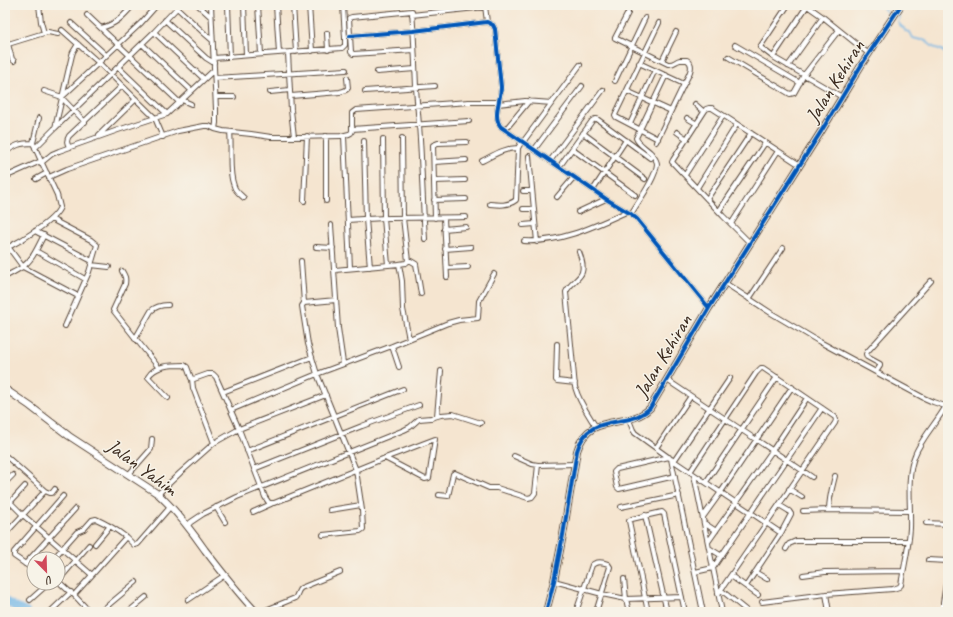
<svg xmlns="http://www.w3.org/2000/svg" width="953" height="617" viewBox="0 0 953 617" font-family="Caveat,sans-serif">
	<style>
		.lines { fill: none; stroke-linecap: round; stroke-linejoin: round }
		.stream { stroke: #6fb5e6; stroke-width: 1.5 }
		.river { stroke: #6fb5e6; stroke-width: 8 }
		.street-casing { stroke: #574639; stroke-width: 6 }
		.secondary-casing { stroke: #574639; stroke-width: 8 }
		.street { stroke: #fff; stroke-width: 4 }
		.secondary { stroke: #fff; stroke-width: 6 }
		.cycleway-casing { stroke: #f7f3e8; stroke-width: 6 }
		.cycleway { stroke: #0057b8; stroke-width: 4 }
		.labels { text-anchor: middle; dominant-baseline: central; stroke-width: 3; stroke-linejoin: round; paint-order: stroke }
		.street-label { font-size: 20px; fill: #3b2a1e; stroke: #f7f3e8 }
	</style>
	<rect width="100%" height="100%" fill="#f7f3e8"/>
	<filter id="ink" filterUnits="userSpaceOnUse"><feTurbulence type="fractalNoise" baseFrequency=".025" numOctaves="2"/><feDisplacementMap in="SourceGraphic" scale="8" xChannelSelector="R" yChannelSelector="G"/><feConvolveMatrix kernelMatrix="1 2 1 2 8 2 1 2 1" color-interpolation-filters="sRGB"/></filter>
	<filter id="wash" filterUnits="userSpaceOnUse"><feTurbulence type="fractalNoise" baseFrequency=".012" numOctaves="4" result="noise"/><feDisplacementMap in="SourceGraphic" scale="16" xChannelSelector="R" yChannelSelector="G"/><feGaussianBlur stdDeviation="0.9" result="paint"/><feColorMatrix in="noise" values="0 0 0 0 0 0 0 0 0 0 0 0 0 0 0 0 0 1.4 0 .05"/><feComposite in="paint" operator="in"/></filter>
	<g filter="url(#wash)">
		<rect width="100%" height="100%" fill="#f5e5d0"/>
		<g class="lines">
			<path class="stream" d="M881,5L887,13L890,14L893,13
				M898,14L899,18L898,22L901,26L904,28L905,31L910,32L913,38L921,40L924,39L933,47L942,50L948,57"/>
			<path class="river" d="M5,601L19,609L26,612"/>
		</g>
	</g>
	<g filter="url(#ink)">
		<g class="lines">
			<defs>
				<path id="street" d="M39,5L41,22L44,33
					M174,5L205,34L212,40
					M198,5L211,17
					M228,5L230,57
					M244,5L246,55
					M258,5L261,54
					M276,5L279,53
					M293,5L296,52
					M309,5L312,51
					M788,5L760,47L773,57L842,97
					M806,5L823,17L869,54
					M485,6L487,22
					M628,13L615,38L668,64C674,65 675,61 680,60C682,60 685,60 687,60C696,65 687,78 684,84
					M87,15L180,103
					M412,15L485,7
					M165,20L206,58L214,63
					M71,23L106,55
					M101,28C116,24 123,17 133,5
					M62,30L99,63L155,118L163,137
					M154,32L204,79
					M327,33L328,50
					M350,36L413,31L487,22L493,25L495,29L501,87C501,100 492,116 501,127L606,199L631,214L637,219L709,308
					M8,44L12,59L14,61
					M142,44L192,91
					M5,45L44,33L48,32L58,34
					M735,45L800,83
					M414,50L353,54L351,52L349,18L352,17L412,11C414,36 415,62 416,87C417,104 419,122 420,139C422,172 423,206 425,239
					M728,57L790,94L794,93L804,75L839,30
					M773,57L807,6
					M214,58L342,48L345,45V38L343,5
					M662,61L676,32
					M639,63L684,84L656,142
					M788,66L823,17
					M118,67L167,114
					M377,72L415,69
					M215,78L346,70
					M615,81L645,18
					M44,91L62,97L141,23L157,5
					M365,91L435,86
					M627,91L671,111
					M270,92L290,90
					M291,96L340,92C343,91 346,91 348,88L347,78
					M216,97H234
					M62,98L85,122
					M182,100L191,104
					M498,104L525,101L552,103
					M695,104L704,112
					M687,118L697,124
					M630,124L655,70
					M55,128L154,32L177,8
					M215,129L223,131L251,134L271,137H294L291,110L288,53
					M352,129L469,121
					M505,130L529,101
					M230,132C232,149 228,171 234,186C235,191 241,195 244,198
					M677,132L687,139
					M583,133L645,179
					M99,135L136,99
					M344,136L350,268
					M294,137L341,136L349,134L351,133L352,131V113L356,110L469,102H498
					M383,139L384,218L388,265
					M658,139L616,117L615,115L659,23
					M364,141L366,219L370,267
					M523,142L580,65
					M69,147C67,143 66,141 69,136L122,86
					M35,148L55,128L72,55L73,52L78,44
					M572,149L592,121L595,119H597L650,158
					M534,150L582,86
					M5,153C14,145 21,143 33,143
					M529,156L537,242
					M482,161C494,155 504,148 518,148
					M550,161L603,90
					M434,162L466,160
					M41,163L52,154L59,151L118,130L167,114L214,70
					M562,163L572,149L635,195
					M685,175L723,116
					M5,177L41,161
					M49,177L67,169L178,131L204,126H209L215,129L216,123V109L211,5
					M36,179L47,173
					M434,181L465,180
					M697,188L737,124
					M593,190L626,140
					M523,191H532
					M557,197L574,177
					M707,199L751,133
					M434,200L466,199
					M304,201L307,136
					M326,201V136
					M490,204C499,205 508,206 516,200L518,148L522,141
					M523,209H533
					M719,211L765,143
					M578,212L606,199
					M631,214C638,202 656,178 657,164C657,160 653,156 651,153C646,148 638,144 636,138L666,75
					M435,218L433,145L438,143L467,142
					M444,218L447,277
					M51,219L91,240L97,245L89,272L65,326
					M348,220C387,217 426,218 466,217
					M731,224L778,151
					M331,225L338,328L343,363
					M523,225L535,224
					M444,229L466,227
					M35,231L92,261
					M524,241C560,243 593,227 626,212
					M750,243L723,216L672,162L673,160L706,109L709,108H712L800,165
					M316,247L333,248
					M9,248L23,267L78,296
					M5,249C19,242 55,221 60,207L57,195L41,161L33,143L39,118
					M445,249L471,247
					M36,251L85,279
					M579,252C581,257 584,266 582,272C581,278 569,284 566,292L575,387C579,402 588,414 596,427
					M301,261L304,303
					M408,261H411L416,264L421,294
					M399,264L402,281L403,309L409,339
					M91,265L109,267
					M447,268L468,267
					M335,270L399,264L406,263L408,261L403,218L402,138
					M122,271C125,276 126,278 125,284L113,310L159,368
					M5,277C11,273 17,271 22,267C33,260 38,246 44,235
					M725,283L771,313L820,342L924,398L933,402L948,407
					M749,299L783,248
					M336,300L304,303L302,306L308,344L317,374L392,346L448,323L459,320L478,318L479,301L494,274
					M135,339L151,311C156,306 162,305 168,305
					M557,344L556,380L557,381L575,383
					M392,346L399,367
					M876,372L880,366V364L867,357L866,354L867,352L931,281
					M192,379L193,388L214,443
					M667,380L812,477
					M223,392L312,357
					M326,395L239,429L265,497L269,503H274L385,458L435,439L429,478L425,479L385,458
					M231,410L317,374L356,470L362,510L363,529L360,531L323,535
					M437,416L441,371
					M629,420L633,430L635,433L671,459L781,533L746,586
					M656,448L691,396
					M247,451L403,389
					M514,456L532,464L538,465L575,464
					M7,457L45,491L50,493H52L55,489
					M669,457L617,469L614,472L617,487L619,489L675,476
					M671,459L703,612
					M674,461L730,378
					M254,469L362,426L419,405
					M690,472L756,373L761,368H763L835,417L836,420L835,423L718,594
					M129,474L151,449L152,439
					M694,475L722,612
					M706,482L777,377
					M5,483L13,475
					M789,489L802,497
					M158,494L180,473L214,443L239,429L216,377L213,374H208L194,379L191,378L187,367L184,365C171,365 155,365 148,377L168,398
					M439,495L448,496L453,474L455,473L489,488H497L528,498L532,497L535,493L538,465
					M5,497L23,515L92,575
					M779,505L789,511L791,514L781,533
					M216,507L225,522
					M621,507L679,495
					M5,508L25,486
					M330,510L361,505
					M829,510C829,498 832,488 835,476
					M803,511L829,510L910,511
					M253,512L271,504
					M645,515L667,612
					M703,517L721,492L792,387
					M704,523L716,531
					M926,523L948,524
					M187,526L191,522L203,514L237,497L404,430L410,427L419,419L431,418L441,415L453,414L481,423
					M6,533L45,491
					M708,542L772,451L807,398
					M95,544L110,526
					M709,548L722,556
					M786,549L789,544L796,541H908
					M53,559L77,532L84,529L92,520L96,519C107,524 117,530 126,537
					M928,560L948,561
					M25,564L75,509
					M34,570L14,556V552L63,496
					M695,572L713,568L822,408
					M755,572L767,579
					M803,575L825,572L903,571
					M731,576L758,595
					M624,579L626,599L629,612
					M58,581L89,545
					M58,581L72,594
					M554,581L602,594L626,599L682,597
					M721,590L747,611
					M826,594L829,612
					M30,600L49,583
					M188,600L225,575
					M762,602L826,594L893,589L899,587L901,585C904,566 909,547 910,528C911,505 906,476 915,455C921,439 937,422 946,406
					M50,612L71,592
					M81,612L86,608
					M90,612L74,595L92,575L126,537L134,545L138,544L171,506
					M100,612L136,582
					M128,612L146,597
					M247,612L252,608
					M261,612L295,598C298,595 297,591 301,588L340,572
					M576,612L592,565C597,561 603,562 608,564L610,567L596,612
					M648,612L629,521L632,519L662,512L664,514L685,612
					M947,612L943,607V602L948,572"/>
				<path id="secondary" d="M5,389L30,406L69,436L158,494C177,511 191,530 205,550C221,571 238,593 256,612
					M546,612L554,581L563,535L577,451C589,410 627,431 650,408L709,308L822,130L862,64L901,5"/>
			</defs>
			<use href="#street" class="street-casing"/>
			<use href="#secondary" class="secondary-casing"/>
			<use href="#street" class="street"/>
			<use href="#secondary" class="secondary"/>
			<defs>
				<path id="cycleway" d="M350,36L413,31L487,22L493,25L495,29L501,87C501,100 492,116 501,127L606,199L631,214L637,219L709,308
					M546,612L554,581L563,535L577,451C589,410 627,431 650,408L709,308L822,130L862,64L901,5"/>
			</defs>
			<use href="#cycleway" class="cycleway-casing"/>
			<use href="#cycleway" class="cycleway"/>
		</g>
	</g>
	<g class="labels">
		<g class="street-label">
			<text transform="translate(835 81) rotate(-58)">Jalan Kehiran</text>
			<text transform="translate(663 356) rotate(-59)">Jalan Kehiran</text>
			<text transform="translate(142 467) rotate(36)">Jalan Yahim</text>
		</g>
	</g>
	<rect width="953" height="617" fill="none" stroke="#f7f3e8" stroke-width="20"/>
	<g transform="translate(46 571) rotate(157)"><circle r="19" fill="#f7f3e8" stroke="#aca397"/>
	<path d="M0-3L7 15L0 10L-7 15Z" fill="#d1495b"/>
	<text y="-6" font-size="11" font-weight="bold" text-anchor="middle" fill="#3b2a1e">U</text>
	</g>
</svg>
